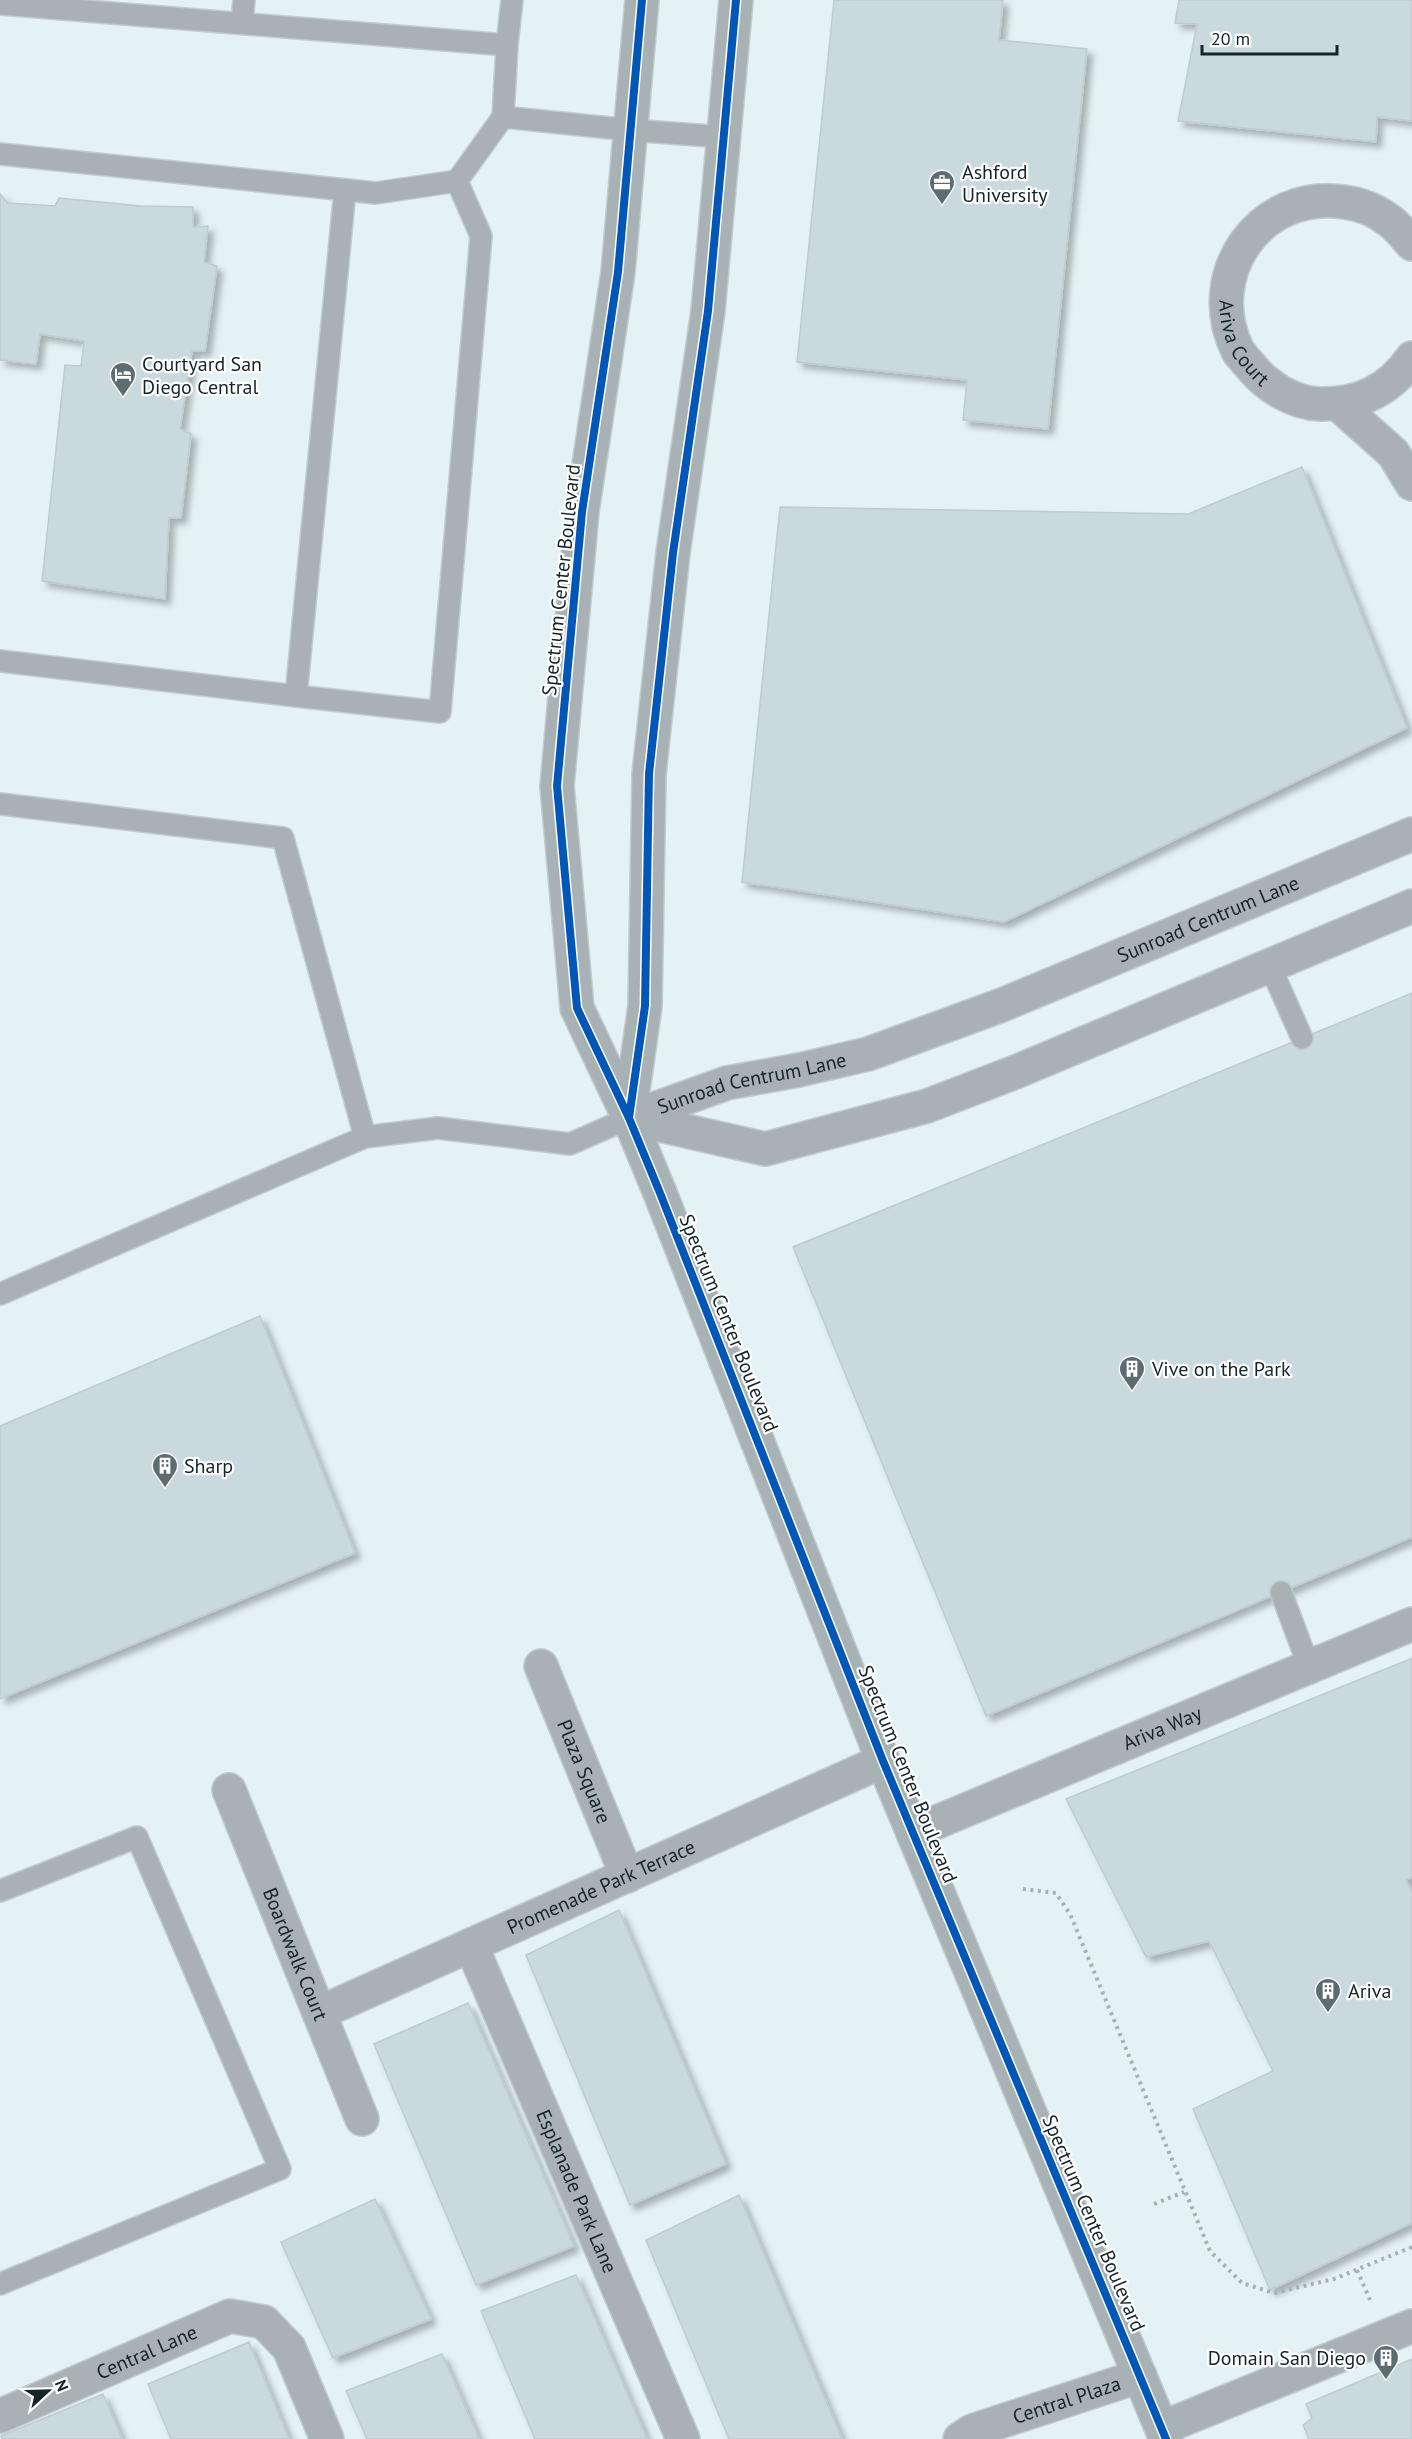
<svg xmlns="http://www.w3.org/2000/svg" width="1412" height="2439" viewBox="0 0 1412 2439" font-family="'PT Sans',sans-serif">
	<style>
		.building { fill: #cad9dd; stroke: #beccd0; stroke-width: 1.5; filter: url(#shadow) }
		.lines { fill: none; stroke-linecap: round; stroke-linejoin: round }
		.lane-casing { stroke: #c0cccf; stroke-width: 24 }
		.street-casing { stroke: #c0cccf; stroke-width: 36 }
		.secondary-casing { stroke: #c0cccf; stroke-width: 36 }
		.path { stroke: #a8b1b3; stroke-width: 4; stroke-dasharray: 3 4.5; stroke-linecap: butt }
		.lane { stroke: #aab1b4; stroke-width: 21 }
		.street { stroke: #aab1b4; stroke-width: 33 }
		.secondary { stroke: #a8b1b4; stroke-width: 33 }
		.cycleway-casing { stroke: #fefefe; stroke-width: 11 }
		.cycleway { stroke: #0057b8; stroke-width: 8 }
		.labels { text-anchor: middle; dominant-baseline: central; stroke-width: 4.5; stroke-linejoin: round; paint-order: stroke }
		.poi-label { font-size: 20px; fill: #142428; stroke: #fefefe; text-anchor: start }
		.street-label { font-size: 20px; fill: #142428; stroke: #fefefe }
	</style>
	<defs>
		<filter id="shadow"><feDropShadow dx="5.5" dy="5.5" stdDeviation="3" flood-color="#0004"/></filter>
	</defs>
	<rect width="100%" height="100%" fill="#e4f2f6"/>
	<path class="building" d="M834,0H1003L999,40L1087,49L1048,429L963,420L967,380L797,362Z
		M1179,0H1412V121L1377,117L1376,142L1178,121L1197,24L1175,23Z
		M0,194L8,203L55,206L59,198L141,206L193,207V227L208,226L204,262L217,266L205,351H192L180,429L191,434L181,518H169L165,599L42,581L65,365L81,366L84,341L40,334L36,364L0,360Z
		M1302,467L1407,728L1004,922L742,882L780,507L1188,514Z
		M1412,993V1537L986,1716L793,1247Z
		M260,1316L355,1553L0,1699V1426Z
		M1412,1658V1877L1406,1880L1412,1892V2223L1270,2290L1193,2109L1273,2071L1209,1941L1146,1957L1066,1799Z
		M619,1910L726,2164L630,2205L526,1955Z
		M468,2003L574,2246L476,2285L374,2044Z
		M739,2195L842,2439H729L646,2240Z
		M375,2199L431,2319L333,2358L281,2242Z
		M576,2275L647,2439H535L481,2311Z
		M249,2342L289,2439H171L148,2384Z
		M442,2354L479,2439H367L346,2391Z
		M1412,2359V2439H1309L1303,2425L1312,2418L1306,2404Z
		M103,2394L122,2439H2L1,2436Z"/>
	<g class="lines">
		<defs>
			<path id="lane" d="M0,4L507,45L503,117
				M242,22L244,0
				M507,45L512,0
				M0,154L376,193L457,181L503,117L630,130L724,137
				M0,661L296,696L345,190
				M296,696L440,712L481,236L457,181
				M0,804L283,838L365,1137
				M1270,966L1302,1038
				M0,1294L365,1137L438,1128L570,1144L629,1118
				M1281,1592L1309,1667
				M0,1891L137,1837L280,2169L0,2284"/>
			<g id="street">
				<path id="s1" d="M1412,244C1405,236 1398,227 1390,221C1377,211 1360,204 1344,202C1260,189 1200,275 1238,351C1242,357 1248,363 1253,369C1268,387 1294,403 1319,404C1359,405 1389,391 1412,358"/>
				<path d="M1338,404L1393,453L1412,484"/>
				<path id="s2" d="M629,1118L727,1083L799,1070L868,1054L1002,1005L1412,834"/>
				<path d="M629,1118L765,1149L927,1106L1018,1071L1412,906"/>
				<path id="s3" d="M541,1666L627,1876"/>
				<path id="s4" d="M229,1790L362,2119"/>
				<path id="s5" d="M913,1832L1412,1624"/>
				<path id="s6" d="M471,1945L683,2439"/>
				<path id="s7" d="M319,2013L883,1761"/>
				<path id="s8" d="M0,2416L230,2316L264,2322L289,2348L327,2439"/>
				<path d="M1162,2428L1412,2326"/>
				<path id="s9" d="M960,2439L972,2431L1140,2376"/>
			</g>
			<path id="secondary" d="M642,0L618,272L582,512L557,786L577,1008L629,1118L660,1193L883,1761L1166,2439
				M629,1118L645,1006L649,774L673,553L708,311L736,0"/>
		</defs>
		<use href="#lane" class="lane-casing"/>
		<use href="#street" class="street-casing"/>
		<use href="#secondary" class="secondary-casing"/>
		<path class="path" d="M1023,1889L1056,1893L1070,1914L1210,2251L1242,2283L1274,2293L1334,2279L1412,2247
			M1154,2204L1184,2192
			M1357,2270L1370,2300"/>
		<use href="#lane" class="lane"/>
		<use href="#street" class="street"/>
		<use href="#secondary" class="secondary"/>
		<defs>
			<path id="cycleway" d="M642,0L618,272L582,512L557,786L577,1008L629,1118L660,1193L883,1761L1166,2439
				M629,1118L645,1006L649,774L673,553L708,311L736,0"/>
		</defs>
		<use href="#cycleway" class="cycleway-casing"/>
		<use href="#cycleway" class="cycleway"/>
	</g>
	<defs>
		<symbol id="office-pin" viewBox="-11 -11 22 30"><path d="M0 17L-7.5 6A9.5 9.5 0 1 1 7.5 6Z" fill="#5d6c70" stroke="#fefefe"/><path d="M-6-3h4V-5.5h4V-3h4V5H-6ZM-1-4.5V-3h2v-1.5ZM-6 0V1H6V0Z" fill="#fff"/></symbol>
		<symbol id="hotel-pin" viewBox="-11 -11 22 30"><path d="M0 17L-7.5 6A9.5 9.5 0 1 1 7.5 6Z" fill="#5d6c70" stroke="#fefefe"/><path d="M-6-4.5h1.5V1H6V5H4.5V3h-9V5H-6ZM-4 0a1.8 1.8 0 1 1 3.6 0ZM.5 0V-2.5h3Q6-2.5 6 0Z" fill="#fff"/></symbol>
		<symbol id="building-pin" viewBox="-11 -11 22 30"><path d="M0 17L-7.5 6A9.5 9.5 0 1 1 7.5 6Z" fill="#5d6c70" stroke="#fefefe"/><path d="M-4-6H4V6H1V3H-1V6H-4ZM-2.5-4.3h1.7v1.8h-1.7ZM.8-4.3h1.7v1.8H.8ZM-2.5-1h1.7V.8h-1.7ZM.8-1h1.7V.8H.8Z" fill="#fff"/></symbol>
	</defs>
	<g fill-rule="evenodd">
		<use href="#office-pin" x="927" y="168" width="30" height="40"/>
		<use href="#hotel-pin" x="108" y="360" width="30" height="40"/>
		<use href="#building-pin" x="1117" y="1354" width="30" height="40"/>
		<use href="#building-pin" x="150" y="1451" width="30" height="40"/>
		<use href="#building-pin" x="1313" y="1976" width="30" height="40"/>
		<use href="#building-pin" x="1371" y="2343" width="30" height="40"/>
	</g>
	<g class="labels">
		<g class="poi-label">
			<text x="962" y="172">Ashford<tspan x="962" dy="23">University</tspan></text>
			<text x="142" y="364">Courtyard San<tspan x="142" dy="23">Diego Central</tspan></text>
			<text x="1152" y="1369">Vive on the Park</text>
			<text x="184" y="1466">Sharp</text>
			<text x="1348" y="1991">Ariva</text>
			<text x="1366" y="2358" text-anchor="end">Domain San Diego</text>
		</g>
		<g class="street-label">
			<text stroke="none"><textPath href="#s1" startOffset="303">Ariva Court</textPath></text>
			<text transform="translate(561 580) rotate(-84)">Spectrum Center Boulevard</text>
			<text stroke="none"><textPath href="#s2" startOffset="614">Sunroad Centrum Lane</textPath></text>
			<text stroke="none"><textPath href="#s2" startOffset="128">Sunroad Centrum Lane</textPath></text>
			<text transform="translate(729 1323) rotate(68)">Spectrum Center Boulevard</text>
			<text stroke="none"><textPath href="#s5" startOffset="270">Ariva Way</textPath></text>
			<text stroke="none"><textPath href="#s3" startOffset="114">Plaza Square</textPath></text>
			<text transform="translate(908 1774) rotate(68)">Spectrum Center Boulevard</text>
			<text stroke="none"><textPath href="#s7" startOffset="309">Promenade Park Terrace</textPath></text>
			<text stroke="none"><textPath href="#s4" startOffset="177">Boardwalk Court</textPath></text>
			<text stroke="none"><textPath href="#s6" startOffset="268">Esplanade Park Lane</textPath></text>
			<text transform="translate(1094 2223) rotate(67)">Spectrum Center Boulevard</text>
			<text stroke="none"><textPath href="#s8" startOffset="160">Central Lane</textPath></text>
			<text stroke="none"><textPath href="#s9" startOffset="114">Central Plaza</textPath></text>
		</g>
	</g>
	<g transform="translate(48 2391) rotate(68)" stroke="#fefefe" stroke-width="4.5" paint-order="stroke">
	<path d="M0-4.5L10 22L0 15L-10 22Z" fill="#142428"/>
	<text y="-9" font-size="16" font-weight="bold" text-anchor="middle" fill="#142428">N</text>
	</g>
	<path d="M1202 45v9h135v-9" fill="none" stroke="#142428" stroke-width="3"/>
	<text x="1211" y="45" font-size="18" fill="#142428" stroke="#fefefe" stroke-width="4.5" paint-order="stroke">20 m</text>
</svg>
